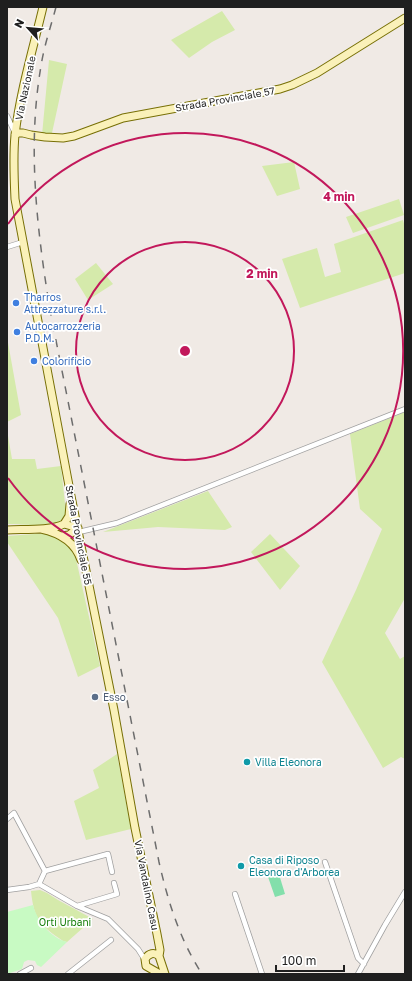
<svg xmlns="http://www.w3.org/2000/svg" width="412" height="981" viewBox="0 0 412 981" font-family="'Golos Text',sans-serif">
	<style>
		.grass { fill: #d5eaab }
		.park { fill: #c8fac3 }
		.pitch { fill: #83dfab }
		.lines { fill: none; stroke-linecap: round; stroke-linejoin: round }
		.street-casing { stroke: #a0a0a0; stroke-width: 6 }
		.secondary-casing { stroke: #776f05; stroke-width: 9 }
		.street { stroke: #fff; stroke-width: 4.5 }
		.secondary { stroke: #faf1b9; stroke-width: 7 }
		.rail { stroke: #6d6d6d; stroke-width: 1.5; stroke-dasharray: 8 8; stroke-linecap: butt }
		.ring { fill: none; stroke: #c2185b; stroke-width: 2 }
		.shop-dot { fill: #3f7fe0; stroke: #fff; stroke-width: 1.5 }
		.service-dot { fill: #5c6f8a; stroke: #fff; stroke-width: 1.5 }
		.culture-dot { fill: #0f9aa8; stroke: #fff; stroke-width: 1.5 }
		.labels { text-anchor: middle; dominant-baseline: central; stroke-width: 3.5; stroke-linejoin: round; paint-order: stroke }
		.street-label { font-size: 10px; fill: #1f1f1f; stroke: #fff }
		.shop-label { font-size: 10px; fill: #366cbe; stroke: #fff; text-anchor: start }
		.service-label { font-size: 10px; fill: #4e5e75; stroke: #fff; text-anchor: start }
		.culture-label { font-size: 10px; fill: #0d838f; stroke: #fff; text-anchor: start }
		.park-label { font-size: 10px; fill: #177f0b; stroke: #fff }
		.centre { fill: #c2185b; stroke: #fff; stroke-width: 2 }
		.ring-label { font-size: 12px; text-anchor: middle; font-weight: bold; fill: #c2185b; stroke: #fff; stroke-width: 3.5; stroke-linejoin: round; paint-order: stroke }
	</style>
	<rect width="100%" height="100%" fill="#f0eae5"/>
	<path class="grass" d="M222,11L235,30L212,42L189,58L171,40Z
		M49,60L67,64L52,133L42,135Z
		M294,162L300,189L277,196L262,166Z
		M399,199L404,215L353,233L346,217Z
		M403,220L405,227V273L300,308L282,259L317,248L325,277L341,272L334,244Z
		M96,263L113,284L88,300L75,279Z
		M7,337L21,415L7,422Z
		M405,412V598L385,633L400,659L405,656V759L401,757L383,768L322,662L356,590L382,529L360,509L350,434Z
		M7,430L12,459H35L37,469L61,466L66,513C65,517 63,521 58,523C47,527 20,524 7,524Z
		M208,491L232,527L225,530L158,527L103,532Z
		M48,533C63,541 69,543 76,559L100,666L78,677L58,618L7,542V536Z
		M270,534L300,566L280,590L251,552Z
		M117,754L131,829L86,840L74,801L99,788L93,770Z
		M40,890L47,893L58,900L93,919L67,942L63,941C40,925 34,920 31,891Z"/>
	<path class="park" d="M33,905C37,921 51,938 67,942L41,967L37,965L35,961L28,960L24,962L22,969L7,974V912Z"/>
	<path class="pitch" d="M278,871L285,894L275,897L267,874Z"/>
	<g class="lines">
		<defs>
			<path id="street" d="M7,116L15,133
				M7,247L23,242
				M79,532L117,523L405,409
				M7,819L14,813L45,871L39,884
				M325,862L358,958L364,964
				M45,871L108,854L112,872
				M39,884L77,906L108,919L138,949L145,960
				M7,890L29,887L39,884
				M235,894L262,974
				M77,906L117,894L114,883
				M20,974L31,968
				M68,974L111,940
				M358,974L385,925L405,892"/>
			<path id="secondary" d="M43,7C33,49 20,92 15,135C13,156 14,178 15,199L70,491L114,710L135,828L157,934L160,950L159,956
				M15,135L18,133H23L31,135L45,137L63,138L74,136L123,118L280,89L292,85L317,73L405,18
				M64,524L69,516L70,504
				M41,529C60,533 75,542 81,560
				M7,530C23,529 50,531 64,524L78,528
				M61,536L69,535L78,528
				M160,974L146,966L145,959C149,953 154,952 159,956L165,974"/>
		</defs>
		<use href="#street" class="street-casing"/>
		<use href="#secondary" class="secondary-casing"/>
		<use href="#street" class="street"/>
		<use href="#secondary" class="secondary"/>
		<path class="rail" d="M56,7C51,26 44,46 41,66C27,147 37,230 50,310L159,862C168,902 180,940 202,974"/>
	</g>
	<g class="ring">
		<circle cx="185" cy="351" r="109"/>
		<path d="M8 224A218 218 0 1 1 8 478"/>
	</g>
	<g class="shop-dot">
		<circle cx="16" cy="303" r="4"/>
		<circle cx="17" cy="332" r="4"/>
		<circle cx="34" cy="361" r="4"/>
	</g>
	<circle class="service-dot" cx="95" cy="697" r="4"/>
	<g class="culture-dot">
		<circle cx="247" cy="762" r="4"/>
		<circle cx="241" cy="866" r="4"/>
	</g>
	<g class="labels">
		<g class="street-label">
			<text transform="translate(25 88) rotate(-78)">Via Nazionale</text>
			<text transform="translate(225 99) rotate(-10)">Strada Provinciale 57</text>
			<text transform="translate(79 535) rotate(79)">Strada Provinciale 55</text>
			<text transform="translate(147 885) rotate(79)">Via Vandalino Casu</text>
		</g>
		<g class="shop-label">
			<text x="24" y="297">Tharros<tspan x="24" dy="12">Attrezzature s.r.l.</tspan></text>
			<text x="25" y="326">Autocarrozzeria<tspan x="25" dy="12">P.D.M.</tspan></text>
			<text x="42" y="361">Colorificio</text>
		</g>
		<g class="service-label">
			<text x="103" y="697">Esso</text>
		</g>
		<g class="culture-label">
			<text x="255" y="762">Villa Eleonora</text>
			<text x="249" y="860">Casa di Riposo<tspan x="249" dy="12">Eleonora d'Arborea</tspan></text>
		</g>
		<g class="park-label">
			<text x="65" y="922">Orti Urbani</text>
		</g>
	</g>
	<circle cx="185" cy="351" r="6" class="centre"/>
	<g class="ring-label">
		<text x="339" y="201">4 min</text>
		<text x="262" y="278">2 min</text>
	</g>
	<rect width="412" height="981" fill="none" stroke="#1f1f1f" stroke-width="16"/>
	<g transform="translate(28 28) rotate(297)" stroke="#ffffff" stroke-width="3" paint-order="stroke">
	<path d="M0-3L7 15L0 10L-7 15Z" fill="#1f1f1f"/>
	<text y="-6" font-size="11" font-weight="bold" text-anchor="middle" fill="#1f1f1f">N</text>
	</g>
	<path d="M276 965v6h68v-6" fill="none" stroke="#1f1f1f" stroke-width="2"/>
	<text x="282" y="965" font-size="12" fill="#1f1f1f" stroke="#ffffff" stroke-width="3" paint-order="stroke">100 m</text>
</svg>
